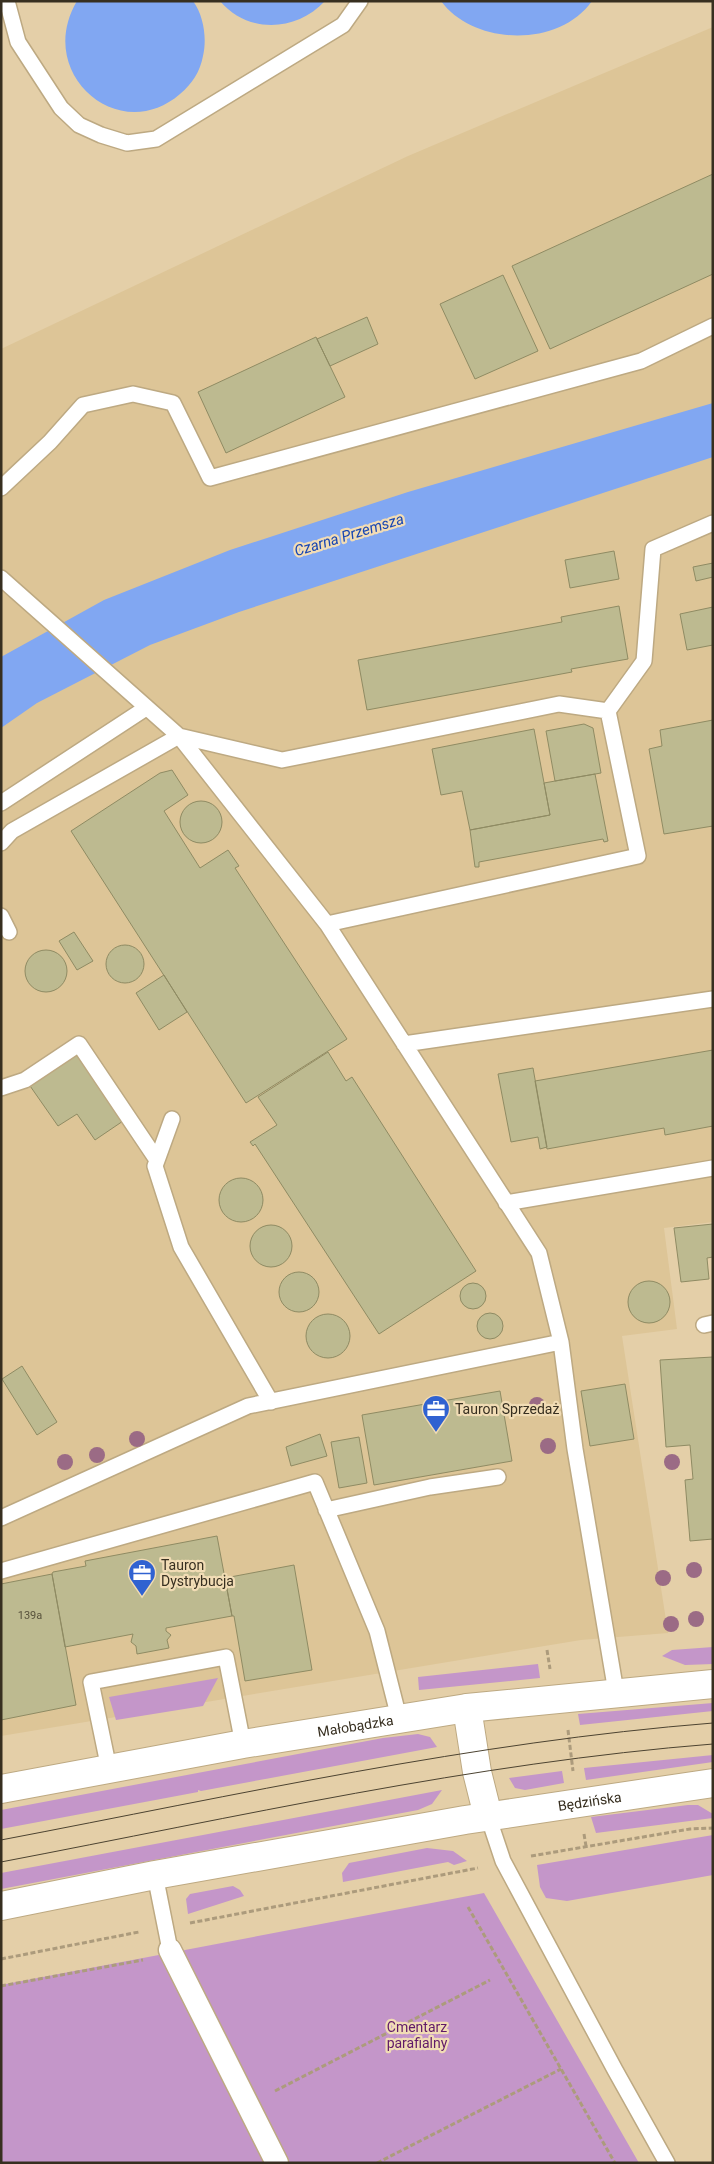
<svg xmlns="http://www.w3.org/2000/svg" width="714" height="2164" viewBox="0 0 714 2164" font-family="Roboto,sans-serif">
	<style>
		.built { fill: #ddc597 }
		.green { fill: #c496c9 }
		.water { fill: #81a7f2 }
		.building { fill: #bdba90; stroke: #8f8b63 }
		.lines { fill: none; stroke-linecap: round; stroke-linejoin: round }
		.service-casing { stroke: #bda982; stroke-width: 18 }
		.pedestrian-casing { stroke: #bda982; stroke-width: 25 }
		.minor-casing { stroke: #bda982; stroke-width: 30 }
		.tertiary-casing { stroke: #bda982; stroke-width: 30 }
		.path { stroke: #ac9b7c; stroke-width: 3; stroke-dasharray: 5 2.5; stroke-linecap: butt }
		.service { stroke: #fff; stroke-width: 15 }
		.pedestrian { stroke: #fff; stroke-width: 22 }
		.minor { stroke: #fff; stroke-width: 28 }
		.tertiary { stroke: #fff; stroke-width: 28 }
		.tram { stroke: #4c4331; stroke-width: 1 }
		.tree { fill: #9b6b85 }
		.labels { text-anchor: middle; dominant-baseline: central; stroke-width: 4.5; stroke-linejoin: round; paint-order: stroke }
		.number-label { font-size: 11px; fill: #58523c }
		.poi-label { font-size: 14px; fill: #372f20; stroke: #f1dcb5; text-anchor: start }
		.street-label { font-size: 14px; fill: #372f20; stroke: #f1dcb5 }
		.park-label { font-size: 14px; fill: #601968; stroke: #f1dcb5 }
		.water-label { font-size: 15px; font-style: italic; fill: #1846b2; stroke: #f1dcb5 }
	</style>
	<rect width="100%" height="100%" fill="#e4cfa8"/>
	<path class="built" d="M713,27V1222L664,1228L677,1329L622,1336L668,1633L581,1640L1,1736V349L408,156Z"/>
	<path class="green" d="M713,1647V1664L685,1665L662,1656L672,1650Z
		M538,1664L540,1678L419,1690L418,1677Z
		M218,1678L203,1706L116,1720L109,1697Z
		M713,1703V1711L580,1725L578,1714Z
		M418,1734L430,1737L437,1747L201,1791L198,1790V1792L1,1829V1810L383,1738Z
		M713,1755V1762L586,1780L584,1768Z
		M562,1771L564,1783L525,1790L515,1788L509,1778Z
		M442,1790L432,1804L418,1810L1,1889V1873Z
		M688,1805H698L713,1814V1818L596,1833L591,1817Z
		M713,1835V1875L567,1901L546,1898L540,1887L537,1865Z
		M427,1848L453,1851L467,1861L454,1865L448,1862L343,1882L342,1873L349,1863Z
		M233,1886L240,1890L244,1896L188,1914L186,1899L190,1894Z
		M484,1893L639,2163H1V1985Z"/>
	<path class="water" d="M77,1H193C204,16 207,39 203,56C200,72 192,84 180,94C119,147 34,73 77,1Z
		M220,1H325C296,32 248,34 220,1Z
		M441,1H592C559,48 474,46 441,1Z
		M713,403V457L239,612L150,645L37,703L1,728V657L104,600L230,550L408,492Z"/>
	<path class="building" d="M713,174V274L550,349L512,266Z
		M503,275L538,351L475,379L440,304Z
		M367,317L378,344L330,366L317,339Z
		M316,337L345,397L226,453L198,392Z
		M614,551L619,579L570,588L565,560Z
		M713,563V577L696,581L693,567Z
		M619,606L628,659L571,669L572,672L367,710L358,660L562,622L561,617Z
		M713,607V645L687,650L680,614Z
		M713,720V826L664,834L649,749L662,746L660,730Z
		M584,724L593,728L601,773L555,781L546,731Z
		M534,729L550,815L470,830L462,791L441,795L432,749Z
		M172,770L188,795L164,811L200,868L228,850L239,866L235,868L347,1039L246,1103L71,831L160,773Z
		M595,774L608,841L604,842L603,839L479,862V867H475L470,830L550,815L544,783Z
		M180 822a21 21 0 1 1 42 0a21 21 0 1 1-42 0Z
		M74,932L93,961L77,970L59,941Z
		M106 964a19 19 0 1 1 38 0a19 19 0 1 1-38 0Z
		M25 971a21 21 0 1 1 42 0a21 21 0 1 1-42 0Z
		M164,975L187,1012L159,1030L136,993Z
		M78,1049L126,1119L95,1140L77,1114L58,1126L28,1083Z
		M713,1050V1126L665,1135L664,1128L547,1149L535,1081Z
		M328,1052L346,1081L352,1077L476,1271L379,1334L255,1144L253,1146L250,1142L277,1125L258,1097Z
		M533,1068L547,1147L540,1149L538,1137L511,1142L498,1074Z
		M219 1200a22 22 0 1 1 44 0a22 22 0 1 1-44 0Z
		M713,1224V1257L707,1258L709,1279L681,1282L674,1228Z
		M250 1246a21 21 0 1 1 42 0a21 21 0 1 1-42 0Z
		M279 1292a20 20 0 1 1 40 0a20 20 0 1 1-40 0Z
		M628 1302a21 21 0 1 1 42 0a21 21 0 1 1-42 0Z
		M460 1296a13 13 0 1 1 26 0a13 13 0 1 1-26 0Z
		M477 1326a13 13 0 1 1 26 0a13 13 0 1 1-26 0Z
		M306 1336a22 22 0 1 1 44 0a22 22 0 1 1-44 0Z
		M713,1357V1539L690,1541L685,1480L693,1479L690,1445L666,1447L660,1360Z
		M22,1366L57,1422L37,1435L2,1379Z
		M625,1384L634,1439L590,1446L581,1391Z
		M500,1391L512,1461L374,1485L362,1415Z
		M320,1434L327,1456L291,1466L286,1447Z
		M359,1437L367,1483L339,1488L331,1442Z
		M217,1536L232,1616L166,1628V1631L171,1635L167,1640L169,1648L137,1654L136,1646L131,1642L133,1634L65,1647L52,1574L53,1572L86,1566L85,1561Z
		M294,1565L312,1670L245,1681L235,1622L234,1616H232L225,1578Z
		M52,1574L76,1705L1,1720V1584Z"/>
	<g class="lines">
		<defs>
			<path id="service" d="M7,1L18,42L61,108L79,125L101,135L127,143L156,139L343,25L360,1
				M1,488L50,442L83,405L133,394L173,403L210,478L641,361L713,326
				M1,578L179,736L282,760L559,704L608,711L644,661L653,549L713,523
				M1,803L146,708
				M1,843L12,831L179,736L327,924L539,1253L561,1342L575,1449L616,1692
				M1,916L9,932
				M327,924L638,856L608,711
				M404,1044L713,999
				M1,1088L25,1080L79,1044L157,1160
				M172,1119L155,1166L181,1247L271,1402
				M506,1203L713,1168
				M704,1325L713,1323
				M326,1510L430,1487L498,1477
				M1,1518L248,1406L561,1342
				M1,1571L315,1482L377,1631L399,1718
				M109,1769L91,1682L226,1657L243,1744
				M488,1816L503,1861L615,2070L667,2163
				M155,1875L170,1950"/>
			<path id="pedestrian" d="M170,1950L277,2163"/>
			<path id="minor" d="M467,1708L477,1772L488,1816"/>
			<g id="tertiary">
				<path id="s1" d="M1,1789L243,1744L467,1708L713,1684"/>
				<path id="s2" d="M1,1906L155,1875L465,1820L713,1783"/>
			</g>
		</defs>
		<use href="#service" class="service-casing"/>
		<use href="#pedestrian" class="pedestrian-casing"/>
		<use href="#minor" class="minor-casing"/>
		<use href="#tertiary" class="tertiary-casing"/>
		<path class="path" d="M547,1650L550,1669
			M568,1730L573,1771
			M584,1834L586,1846
			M531,1856L690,1829L713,1828
			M468,1907L615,2163
			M190,1923L478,1868
			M1,1959L139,1932
			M1,1986L143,1960
			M275,2091L490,1980
			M377,2163L561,2069"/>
		<use href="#service" class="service"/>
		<use href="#pedestrian" class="pedestrian"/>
		<use href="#minor" class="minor"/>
		<use href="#tertiary" class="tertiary"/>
		<path class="tram" d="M1,1840C237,1795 473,1742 713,1723
			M1,1862C237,1817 473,1763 713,1744"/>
	</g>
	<g class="tree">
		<circle cx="537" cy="1405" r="8"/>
		<circle cx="137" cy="1439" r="8"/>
		<circle cx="548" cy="1446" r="8"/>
		<circle cx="97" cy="1455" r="8"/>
		<circle cx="65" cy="1462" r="8"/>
		<circle cx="672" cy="1462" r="8"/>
		<circle cx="694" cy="1570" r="8"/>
		<circle cx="663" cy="1578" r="8"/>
		<circle cx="696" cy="1619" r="8"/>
		<circle cx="671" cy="1624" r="8"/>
	</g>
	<defs>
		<symbol id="office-pin" viewBox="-11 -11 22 30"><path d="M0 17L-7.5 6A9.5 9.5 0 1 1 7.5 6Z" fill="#3062d1" stroke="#f1dcb5"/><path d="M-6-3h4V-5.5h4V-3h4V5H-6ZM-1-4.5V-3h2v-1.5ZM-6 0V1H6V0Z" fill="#fff"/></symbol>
	</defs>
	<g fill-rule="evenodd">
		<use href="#office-pin" x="420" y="1393" width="32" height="43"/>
		<use href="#office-pin" x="126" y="1557" width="32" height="43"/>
	</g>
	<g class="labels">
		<g class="number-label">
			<text x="30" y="1615">139a</text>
		</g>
		<g class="poi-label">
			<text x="455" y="1409">Tauron Sprzedaż</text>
			<text x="161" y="1565">Tauron<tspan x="161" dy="16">Dystrybucja</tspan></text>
		</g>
		<g class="street-label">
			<text stroke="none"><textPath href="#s1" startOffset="360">Małobądzka</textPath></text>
			<text stroke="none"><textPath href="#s2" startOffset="598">Będzińska</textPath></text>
		</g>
		<g class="park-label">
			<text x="417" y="2027">Cmentarz<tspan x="417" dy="16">parafialny</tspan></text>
		</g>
		<g class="water-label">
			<text transform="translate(349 535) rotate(-17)">Czarna Przemsza</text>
		</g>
	</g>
	<rect width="714" height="2164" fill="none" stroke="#372f20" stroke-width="5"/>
</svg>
